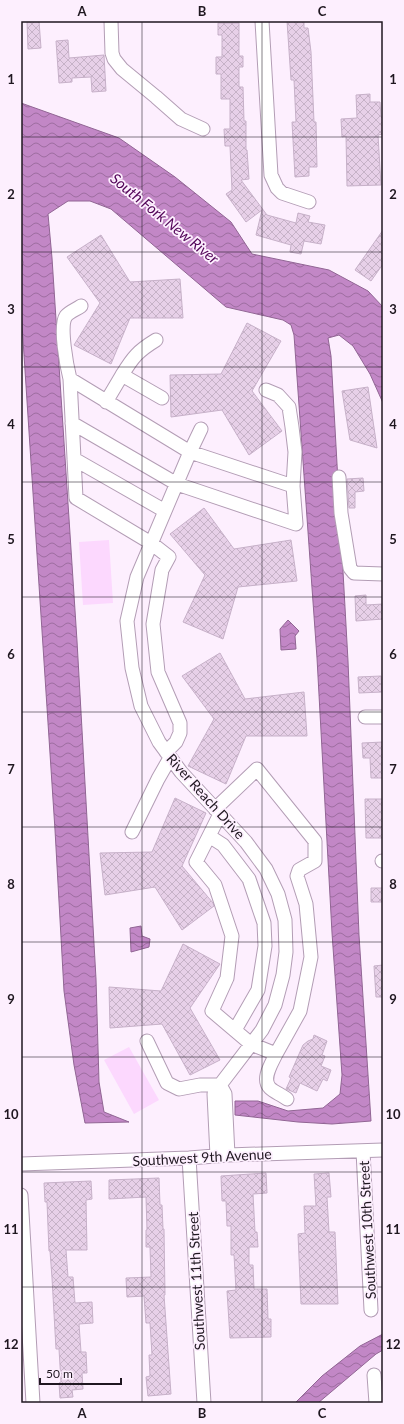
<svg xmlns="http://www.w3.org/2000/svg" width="404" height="1424" viewBox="0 0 404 1424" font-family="Lato,sans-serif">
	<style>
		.green { fill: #fcd8fe }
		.water { fill: url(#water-waves); stroke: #916594 }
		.building { fill: url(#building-cross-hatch); stroke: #c7b1c9 }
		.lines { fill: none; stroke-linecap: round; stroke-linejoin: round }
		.minor-casing { stroke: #b39db5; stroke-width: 15 }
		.minor { stroke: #fff; stroke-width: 13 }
		.grid { fill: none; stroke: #1f1720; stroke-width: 1; stroke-opacity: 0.55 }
		.labels { text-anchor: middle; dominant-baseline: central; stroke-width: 3.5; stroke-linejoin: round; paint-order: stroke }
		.street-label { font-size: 14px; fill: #1f1720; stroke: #fdeffe }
		.water-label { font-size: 15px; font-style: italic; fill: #530659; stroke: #fdeffe }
		.neatline { fill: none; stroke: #1f1720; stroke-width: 1.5 }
		.grid-label { font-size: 13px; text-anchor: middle; font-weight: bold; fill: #1f1720 }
	</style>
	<defs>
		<pattern id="water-waves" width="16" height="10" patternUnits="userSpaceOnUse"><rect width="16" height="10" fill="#c287c6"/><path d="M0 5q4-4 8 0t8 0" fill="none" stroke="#9d6da0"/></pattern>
		<pattern id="building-cross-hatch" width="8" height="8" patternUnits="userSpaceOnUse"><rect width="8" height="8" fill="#e7d0e8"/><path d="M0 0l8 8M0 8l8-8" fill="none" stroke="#c6b2c7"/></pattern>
	</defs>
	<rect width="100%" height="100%" fill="#fdeffe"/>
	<path class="green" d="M109,540L113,603L83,605L79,542Z
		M129,1047L159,1100L134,1114L104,1060Z"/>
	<path class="water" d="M21,103L119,138L175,177L231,222L252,254L329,270L368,291L383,307V403L370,374L353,346L339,335L328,338L331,356L348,661L359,935L371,1121L332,1124L298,1122L235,1115V1101H258L288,1111L323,1108L340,1094L342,1075L332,933L317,658L294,335L291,325L283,320L226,307L111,209L90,201H68L48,214L52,258L77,641L96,979L99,1082L104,1112L129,1122L85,1123L74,1065L64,991L55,830L21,309V275L23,262L21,257Z
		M288,620L299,631L295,636L296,649L281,650L280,629Z
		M141,926L142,936L150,939L149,947L131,952L130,928Z
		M383,1334V1350L376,1354L318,1403H295L322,1376L360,1346Z"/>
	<path class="building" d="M27,21H39L41,48L28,49Z
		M287,21H304V28H308L311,52L314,122H316L317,167H309V176L295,177L292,122H296L294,80H291Z
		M218,23H239V56H243V67H239V87H243L244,121H246V150H247L249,179L241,180L267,215L296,223L298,213L310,216L308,222L325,225L321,244L304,241L301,254L290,252L291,245L256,235L262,210L246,222L226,194L232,190L230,146H225L224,129H230V99H221V74H216V57H222V35H218Z
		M68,40L69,58L104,55L106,91L92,92L91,77L72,78V82L59,83L56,41Z
		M370,94V102H380L381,117H383V134L378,135L381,185L347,186L346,136L342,137L341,119L357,118L356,95Z
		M383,230V264L371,281L355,270Z
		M101,235L130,282L180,279L183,318H130L111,364L74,345L100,303L67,257Z
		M247,323L281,341L252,391L282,431L249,455L222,410L171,417L170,375L221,374Z
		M368,387L377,448L350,440L342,391Z
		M363,478L364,491L355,492V508H349L347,479Z
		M204,508L234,549L291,540L297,581L238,587L223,639L183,622L205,575L170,534Z
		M366,595V605L383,604V619L356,621L355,596Z
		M220,653L245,699L304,692L307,736H246L226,784L188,766L214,719L182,676Z
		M381,676L382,692L359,693L358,677Z
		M383,742V778H371L370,758H363L362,743Z
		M175,798L206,813L182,866L213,903L214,906L182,930L155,887L105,895L100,853L152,852Z
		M365,799H383V838H366Z
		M371,888H383V902H371Z
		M183,944L220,964L190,1008L220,1060L190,1075L162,1024L110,1028L109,987L161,991Z
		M383,965V997H376L374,966Z
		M314,1035L327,1041L322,1055L325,1056L321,1066L331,1070L327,1081L323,1079L317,1091L300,1083L296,1093L286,1089L291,1078L289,1077L303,1045L308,1041L313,1039Z
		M266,1173L267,1193L253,1194L255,1232H257L258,1247H249V1265H253L254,1289H267L268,1319H271V1337L230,1338L227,1291L236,1290L234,1255H231V1226H227L226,1201H222L221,1176Z
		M329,1173L331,1197H327L329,1232H335L338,1304H301L298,1234L305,1233L304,1206H316L314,1174Z
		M159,1178L160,1205H162L163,1229H164L165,1295H164L171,1394L148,1396L146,1377L150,1376L149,1355H152L150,1323H146L144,1296L127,1297L126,1278L151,1277L150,1247H146V1230H147L146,1197L109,1199V1180Z
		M91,1181L92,1199L86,1200L87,1250H66L68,1277H73L75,1303L92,1302L93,1323L79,1324L81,1352H86L87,1373H82L83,1389L72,1390L73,1397L60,1398L59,1383L61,1382L59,1349H56L52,1278L50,1251H49L47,1202H45L44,1183Z"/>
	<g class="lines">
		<defs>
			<path id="minor" d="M111,21L112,53L114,59L122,69L156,97L181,119L203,129
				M262,21L271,175L277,188L282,193L309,202
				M122,375C133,357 138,351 156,340
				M70,379C67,367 59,326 66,316C69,312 77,309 81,306
				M266,390L278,395L289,407L292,427L295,452L293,486
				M106,402L122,375L162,398
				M72,423L177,484L296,524L293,486L190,452L70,379L76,498L151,543L169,557L162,570L153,624L158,672L180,723V733L176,742L166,752
				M201,429L190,452L137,577L127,621L132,668L141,706L159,742L181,772L246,842L266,869L278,894L285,920L286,952L283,975L275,1005L262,1030L220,1085L214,1094L217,1156
				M74,459L165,511
				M339,477L341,513L350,568L354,573L383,574
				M365,717H383
				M215,809L257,769L315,841V861L299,870L297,876L306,904L311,957L300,1011L276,1054L251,1044L212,1011L227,978L232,936L215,885L196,862L220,814
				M132,832L158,779L170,758
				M209,836L223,845L249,879L264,923L265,946L258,990L235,1030
				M382,861H383
				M147,1041L167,1083L179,1089L200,1085H220
				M276,1054C272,1063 261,1079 270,1088C274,1092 282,1095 287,1099
				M220,1085L225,1094L228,1155
				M363,1151L371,1310
				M189,1158L204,1403
				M21,1164L189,1158L228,1155L383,1150
				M21,1195L33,1403
				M374,1375L376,1403"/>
		</defs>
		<use href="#minor" class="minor-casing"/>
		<use href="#minor" class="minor"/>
	</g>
	<path class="grid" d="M142,21V1403M262,21V1403M21,137H383M21,252H383M21,367H383M21,482H383M21,597H383M21,712H383M21,827H383M21,942H383M21,1057H383M21,1172H383M21,1287H383"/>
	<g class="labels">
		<g class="street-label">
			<text transform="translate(206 796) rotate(48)">River Reach Drive</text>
			<text transform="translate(202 1157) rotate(-3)">Southwest 9th Avenue</text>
			<text transform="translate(367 1230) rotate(-93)">Southwest 10th Street</text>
			<text transform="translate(196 1281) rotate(-93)">Southwest 11th Street</text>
		</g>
		<g class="water-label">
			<text transform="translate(165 218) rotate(39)">South Fork New River</text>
		</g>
	</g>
	<rect width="404" height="1424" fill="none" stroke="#fdeffe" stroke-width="44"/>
	<path d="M40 1378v6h81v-6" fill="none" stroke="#1f1720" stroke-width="2"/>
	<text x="46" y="1378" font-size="12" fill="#1f1720" stroke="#fdeffe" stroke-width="3" paint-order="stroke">50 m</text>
	<rect x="22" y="22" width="360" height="1380" class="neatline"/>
	<g class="grid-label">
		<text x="82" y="16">A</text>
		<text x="202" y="16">B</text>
		<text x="322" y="16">C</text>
		<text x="11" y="84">1</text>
		<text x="393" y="84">1</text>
		<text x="11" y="199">2</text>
		<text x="393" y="199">2</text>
		<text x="11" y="314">3</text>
		<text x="393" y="314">3</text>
		<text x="11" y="429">4</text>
		<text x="393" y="429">4</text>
		<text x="11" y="544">5</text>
		<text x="393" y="544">5</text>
		<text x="11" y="659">6</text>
		<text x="393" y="659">6</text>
		<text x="11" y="774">7</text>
		<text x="393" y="774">7</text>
		<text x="11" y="889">8</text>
		<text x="393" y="889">8</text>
		<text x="11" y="1004">9</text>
		<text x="393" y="1004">9</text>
		<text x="11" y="1119">10</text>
		<text x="393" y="1119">10</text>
		<text x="11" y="1234">11</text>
		<text x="393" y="1234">11</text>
		<text x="11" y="1349">12</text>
		<text x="393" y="1349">12</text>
		<text x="82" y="1418">A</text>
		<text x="202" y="1418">B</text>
		<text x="322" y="1418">C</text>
	</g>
</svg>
